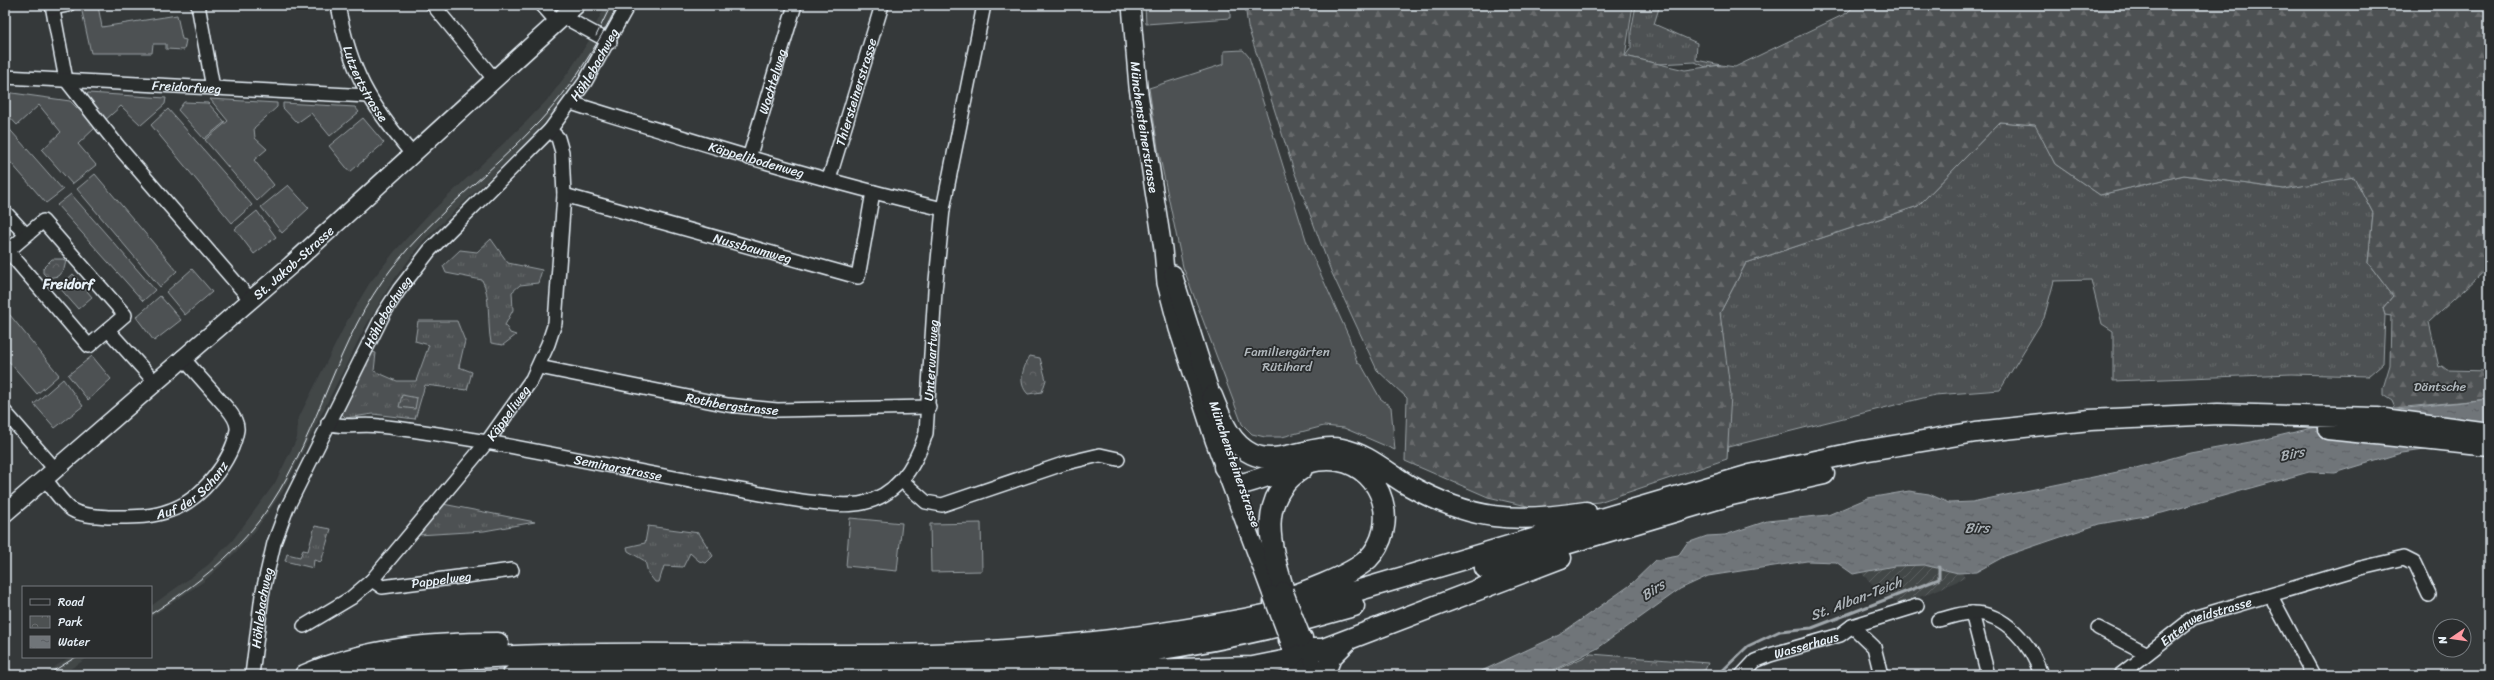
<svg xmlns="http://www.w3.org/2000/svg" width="2494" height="680" viewBox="0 0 2494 680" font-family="Sriracha,sans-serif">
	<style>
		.built { fill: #424647 }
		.industrial { fill: url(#industrial-furrows) }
		.grass { fill: url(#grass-tufts); stroke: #9aa1a5 }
		.forest { fill: url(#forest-firs); stroke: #9aa1a5 }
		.park { fill: url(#park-crowns); stroke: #9aa1a5 }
		.garden { fill: #4d5152; stroke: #9aa1a5 }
		.water { fill: url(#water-ripples); stroke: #a0a7ac }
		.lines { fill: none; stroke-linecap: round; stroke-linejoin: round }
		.stream { stroke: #a0a7ac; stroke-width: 3 }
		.minor-casing { stroke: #e8f1f8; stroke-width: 16 }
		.major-casing { stroke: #e8f1f8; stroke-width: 20 }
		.highway-casing { stroke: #e8f1f8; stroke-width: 23 }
		.minor { stroke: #2a2d2e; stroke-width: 13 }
		.major { stroke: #2a2d2e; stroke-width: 17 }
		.highway { stroke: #2a2d2e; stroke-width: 20 }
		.tram { stroke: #e8f1f8; stroke-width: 1 }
		.major-bridge-casing { stroke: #e8f1f8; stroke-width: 20; stroke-linecap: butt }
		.major-bridge { stroke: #2a2d2e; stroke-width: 17 }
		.labels { text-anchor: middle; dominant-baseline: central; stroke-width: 3.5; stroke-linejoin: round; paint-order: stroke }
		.street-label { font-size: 13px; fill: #e8f1f8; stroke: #2a2d2e }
		.park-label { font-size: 13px; fill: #b2b9be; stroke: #2a2d2e }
		.neighbourhood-label { font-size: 14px; font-weight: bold; fill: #e8f1f8; stroke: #2a2d2e }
		.water-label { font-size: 14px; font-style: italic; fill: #acb3b8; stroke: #2a2d2e }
	</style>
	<defs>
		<pattern id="industrial-furrows" width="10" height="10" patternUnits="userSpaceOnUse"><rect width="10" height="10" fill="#424647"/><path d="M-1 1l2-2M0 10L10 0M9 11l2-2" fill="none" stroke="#5d6162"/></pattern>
		<pattern id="grass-tufts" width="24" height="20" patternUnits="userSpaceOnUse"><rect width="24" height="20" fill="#4d5152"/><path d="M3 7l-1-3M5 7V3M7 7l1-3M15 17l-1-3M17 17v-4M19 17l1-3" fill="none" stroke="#676a6c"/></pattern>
		<pattern id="forest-firs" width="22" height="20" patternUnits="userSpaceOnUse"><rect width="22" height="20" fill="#4d5152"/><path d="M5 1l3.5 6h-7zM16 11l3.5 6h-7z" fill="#676a6c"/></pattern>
		<pattern id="park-crowns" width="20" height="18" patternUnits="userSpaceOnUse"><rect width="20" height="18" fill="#4d5152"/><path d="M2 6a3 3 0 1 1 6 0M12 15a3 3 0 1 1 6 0" fill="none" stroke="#676a6c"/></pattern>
		<pattern id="water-ripples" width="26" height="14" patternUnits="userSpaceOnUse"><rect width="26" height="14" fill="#707579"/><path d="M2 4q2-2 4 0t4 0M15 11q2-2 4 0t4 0" fill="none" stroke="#5b5e62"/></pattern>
	</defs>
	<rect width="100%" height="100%" fill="#35393a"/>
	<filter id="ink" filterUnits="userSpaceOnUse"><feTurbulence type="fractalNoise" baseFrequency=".025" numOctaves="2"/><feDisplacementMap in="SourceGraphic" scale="8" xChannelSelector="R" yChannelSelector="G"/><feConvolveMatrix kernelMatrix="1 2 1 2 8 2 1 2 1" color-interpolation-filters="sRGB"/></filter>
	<g filter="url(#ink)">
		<path class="built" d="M606,5H623L608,30L596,24Z
			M590,39L599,46L551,115L527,142L424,240L392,282L364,329L283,491L255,531L238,550L203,582L151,617V606L208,565L232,541L275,483L297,438L298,420L302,411L347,321L369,284L395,251L426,217L526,122L549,98L570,70Z
			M70,657H89L61,675H42Z"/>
		<path class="industrial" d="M1909,491L1919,492L1965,578L1901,605L1880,591L1863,575L1866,548Z"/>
		<path class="grass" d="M1636,5H1660L1654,24L1697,43L1696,60L1721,65L1706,67L1695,62L1659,64L1625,56L1631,48V32Z
			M2000,122L2036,125L2055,164L2100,195L2184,175L2284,189L2354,176L2373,213L2368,263L2393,296L2383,308L2385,315L2383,363L2368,376L2291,374L2113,381V331L2102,324L2091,280L2054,281L2044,318L2000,390L1935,395L1728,447L1720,313L1746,263L1918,206Z
			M491,239L508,263L542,270L538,283L520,285L512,292L513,310L505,325L510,333L516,335L503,345L491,343C487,323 491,296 482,280L446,273L443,266L460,250L477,252Z
			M418,321H457L465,341L459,367L472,372L467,390L425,385L415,419L373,414L346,418L342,414L372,352L376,353L374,371L397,381H416L429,345L415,341Z
			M443,504L535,522L484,531L418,535Z
			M315,526L331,529L321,562L314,560L313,568L285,561L287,554L300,557L303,550L308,551Z
			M648,526L699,533L713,556L706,563L699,561L690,553L683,567L664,566L659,582H655L648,573L645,561L628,551L627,547L645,543Z"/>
		<path class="forest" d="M1245,5H1633L1625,56L1685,70L1721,65L1735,67L1847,13L1855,5H2489V267L2429,322L2439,367L2442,366L2447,370L2489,371V399L2395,408L2392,401L2383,395V388L2390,365L2391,316L2385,315L2383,308L2393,296L2368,263L2373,213L2354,177L2284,189L2184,175L2100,195L2055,164L2035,125L2000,122L1918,206L1746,263L1720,313L1731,395L1727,459L1599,502L1540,509L1488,497L1405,461L1407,398L1377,370L1331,271L1294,171L1248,27Z"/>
		<path class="park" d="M52,259H63L66,261L64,269L58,276L48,278L43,273V268Z
			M1030,356L1040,358L1046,380L1042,392L1028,394C1017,383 1023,368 1030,356Z
			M402,395L417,398L415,409L399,407Z
			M1591,654L1708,663L1703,675H1562L1558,669Z"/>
		<path class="garden" d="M1145,5H1230V18L1146,24Z
			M98,6L102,27L177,15L182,39L186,40L184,50L166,49V44H153L152,53H91L81,7Z
			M1243,50L1249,57L1308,246L1349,337L1357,362L1362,366L1380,398L1391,407L1395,450L1344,428L1324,426L1282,437H1265L1252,434L1242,424L1183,267L1158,148L1149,88L1224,64V51Z
			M5,92L70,101L96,127L78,144L96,165L72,184L42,150L61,132L39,105L17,125L5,112Z
			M88,93L166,98L165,104L141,125L121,106L103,122L83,96Z
			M210,99L277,103V107L254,128L255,138L267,149L254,160L274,185L257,201L205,140L228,121Z
			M184,102L208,103L225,122L204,139L178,110Z
			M283,103L355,107L359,112L330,136L311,113L297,123L283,108Z
			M168,109L252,205L232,223L151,125Z
			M363,118L384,143L350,172L329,146Z
			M5,124L63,190L46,203L5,156Z
			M95,174L177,271L160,287L77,189Z
			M288,185L309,208L282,233L261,207Z
			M71,194L155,290L143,301L57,205Z
			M257,211L276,237L254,254L235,229Z
			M192,269L212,292L185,315L166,292Z
			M73,274L92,297L78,309L59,287Z
			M160,296L181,320L154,341L136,317Z
			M5,309L59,375L37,394L5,357Z
			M92,356L111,379L88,400L68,375Z
			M63,379L83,406L55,428L34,404Z
			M850,518L902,523L897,571L846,566Z
			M981,523L982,571L931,572L930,524Z"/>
		<path class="water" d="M2489,399V442L2401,453L2335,473L2309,472L2162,513L2099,524L2005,556L1976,572L1958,573L1924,565L1894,566L1853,574L1836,562L1807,561L1708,576L1680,589L1598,648L1544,675H1473L1559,635L1629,586L1656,560L1678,556L1687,543L1707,536L1725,535L1767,521L1828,515L1868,498L1909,491L1929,494L1949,503L1972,502L2132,469L2190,453L2261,440L2389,410Z"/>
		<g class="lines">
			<path class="stream" d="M1718,675L1748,646L1780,631L1812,628L1939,579V567"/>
			<defs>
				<g id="minor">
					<path d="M52,5L66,80L118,146L250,299"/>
					<path d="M198,5L213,88"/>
					<path id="s1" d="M338,5C350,71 369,103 412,154"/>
					<path d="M433,5L495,80"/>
					<path d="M542,5L558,23"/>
					<path d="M53,8L68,5"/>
					<path d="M564,17L610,42"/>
					<path id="s2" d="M5,77L368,96"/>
					<path id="s3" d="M571,103C694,141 818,180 943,209"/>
					<path id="s4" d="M749,158L795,5"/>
					<path id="s5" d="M829,179L882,5"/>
					<path id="s6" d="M564,195L858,277L873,192"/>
					<path d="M5,212L26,235"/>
					<path d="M43,221L125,315L89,346L8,251Z"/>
					<path d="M108,330L154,381"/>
					<path id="s7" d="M539,367L728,405L777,410L929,407"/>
					<path d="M5,412L55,469"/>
					<path id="s8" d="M328,423C345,429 361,423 379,426C415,430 451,436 487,442C575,458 663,477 751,492C778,497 837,509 863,503C898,495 916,465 926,433L935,291L943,209L984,5"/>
					<path id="s9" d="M44,477C52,488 62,503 72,510C82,516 97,516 108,517C131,517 150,518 171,510C201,500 232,461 237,430C238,422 232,414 227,408L182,357"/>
					<path d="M901,480L926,502L942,505L1066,463L1100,455L1118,459"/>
					<path id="s10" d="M372,580L382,587L512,570"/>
					<path d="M2271,596L2313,675"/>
					<path d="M1972,613L1988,675"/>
					<path d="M1938,620C1948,618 1960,613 1971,613C2005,612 2032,645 2041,675"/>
					<path id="s11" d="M304,626L351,598L372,580L487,442L532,379L548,344L555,323L564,195L562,152L558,138L550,130"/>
					<path d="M1852,626L1874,647L1881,675"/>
					<path d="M2098,628L2146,653"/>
					<path id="s12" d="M252,675L262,595L274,543L287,508L384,313L399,290L430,250L550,130L585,82L628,5"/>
					<path id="s13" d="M1742,675L1755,661L1770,655L1840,635L1852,626L1917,606"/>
					<path id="s14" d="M2120,675L2193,618L2361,568L2404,558L2414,563L2429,595"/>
				</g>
				<g id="major">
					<path id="s15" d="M1131,5L1138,87L1163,249L1166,283L1178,329L1214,440L1272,595"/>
					<path d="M1173,274L1212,397"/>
					<path id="s16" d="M5,513L291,265L576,5"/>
					<path d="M1302,638L1316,675"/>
					<path d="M1290,644L1300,675"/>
				</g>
				<path id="highway" d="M1212,396C1221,418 1229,443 1252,454C1279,467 1312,443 1342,449C1367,454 1386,472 1408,485C1472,521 1515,523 1586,512
					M2328,429L2489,446
					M1224,467L1235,481L1241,484C1271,478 1308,455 1339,461C1384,469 1400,526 1368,559C1350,576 1299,594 1274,602
					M1485,568L1731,495L1824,474
					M1284,591C1271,547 1255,499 1302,469
					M1289,640L1306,649H1323L1561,558
					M570,666C714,667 859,675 1003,666C1121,659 1240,640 1354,606
					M356,669C529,646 702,656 876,655C1018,654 1163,638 1302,607L1750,475L1863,451L1976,432L2090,420L2218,414L2377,418L2489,433
					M1069,672L1253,667L1288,660L1296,652L1302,638
					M305,675C367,648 432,643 498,643
					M513,675L538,673L567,666
					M1324,675L1331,657L1347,641"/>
			</defs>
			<use href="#minor" class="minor-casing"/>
			<use href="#major" class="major-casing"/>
			<use href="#highway" class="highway-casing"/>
			<use href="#minor" class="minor"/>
			<use href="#major" class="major"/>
			<use href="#highway" class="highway"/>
			<path class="tram" d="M596,36L611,5
				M151,614C198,584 240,551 271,504C320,430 337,338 392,268C435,213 492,172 540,121C572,87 596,47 618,5
				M47,675L76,657"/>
			<defs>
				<path id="major-bridge" d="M1284,591L1302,638
					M1272,595L1289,640"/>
			</defs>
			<use href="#major-bridge" class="major-bridge-casing"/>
			<use href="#major-bridge" class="major-bridge"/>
		</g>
	</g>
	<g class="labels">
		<g class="street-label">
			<text stroke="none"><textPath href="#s12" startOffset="716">Höhlebachweg</textPath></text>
			<text stroke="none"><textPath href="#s4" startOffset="80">Wachtelweg</textPath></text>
			<text stroke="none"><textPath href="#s1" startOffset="84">Lutzertstrasse</textPath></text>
			<text stroke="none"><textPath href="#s2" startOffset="182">Freidorfweg</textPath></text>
			<text stroke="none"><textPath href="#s5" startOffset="91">Thiersteinerstrasse</textPath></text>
			<text stroke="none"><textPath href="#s15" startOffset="123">Münchensteinerstrasse</textPath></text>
			<text stroke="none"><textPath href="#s3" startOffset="194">Käppelibodenweg</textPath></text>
			<text stroke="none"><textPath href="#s6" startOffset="196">Nussbaumweg</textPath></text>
			<text stroke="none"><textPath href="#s16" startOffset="382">St. Jakob-Strasse</textPath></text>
			<text stroke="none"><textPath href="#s12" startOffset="392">Höhlebachweg</textPath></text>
			<text stroke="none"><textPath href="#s8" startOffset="714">Unterwartweg</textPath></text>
			<text stroke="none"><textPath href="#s7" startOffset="197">Rothbergstrasse</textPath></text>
			<text stroke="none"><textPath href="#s11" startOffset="298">Käppeliweg</textPath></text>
			<text transform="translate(1235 464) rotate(71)">Münchensteinerstrasse</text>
			<text stroke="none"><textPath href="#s8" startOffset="294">Seminarstrasse</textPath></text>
			<text stroke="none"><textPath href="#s9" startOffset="173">Auf der Schanz</textPath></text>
			<text stroke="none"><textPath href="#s10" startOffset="72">Pappelweg</textPath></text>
			<text stroke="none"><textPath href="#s12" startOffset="68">Höhlebachweg</textPath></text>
			<text stroke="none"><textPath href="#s14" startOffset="103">Entenweidstrasse</textPath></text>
			<text stroke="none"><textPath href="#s13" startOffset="73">Wasserhaus</textPath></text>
		</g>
		<g class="park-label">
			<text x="1287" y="351">Familiengärten<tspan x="1287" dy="15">Rütihard</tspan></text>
			<text x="2440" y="386">Däntsche</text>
		</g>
		<g class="neighbourhood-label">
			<text x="68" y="284">Freidorf</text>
		</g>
		<g class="water-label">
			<text transform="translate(2292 454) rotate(-12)">Birs</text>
			<text transform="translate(1977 528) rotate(-1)">Birs</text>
			<text transform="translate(1653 590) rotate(-34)">Birs</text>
			<text transform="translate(1856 599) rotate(-21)">St. Alban-Teich</text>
		</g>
	</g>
	<rect width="2494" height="680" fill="none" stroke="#2a2d2e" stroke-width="20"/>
	<rect x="10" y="10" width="2474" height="660" fill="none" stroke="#e8f1f8" stroke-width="1.5" filter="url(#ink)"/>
	<rect x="22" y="586" width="130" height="72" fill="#2a2d2e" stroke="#767b7f"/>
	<rect x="30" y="599" width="20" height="6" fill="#2a2d2e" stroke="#767b7f"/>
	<text x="58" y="606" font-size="12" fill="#e8f1f8">Road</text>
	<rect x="30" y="616" width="20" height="12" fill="url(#park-crowns)" stroke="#767b7f"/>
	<text x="58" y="626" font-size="12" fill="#e8f1f8">Park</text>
	<rect x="30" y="636" width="20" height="12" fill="url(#water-ripples)" stroke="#767b7f"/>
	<text x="58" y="646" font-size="12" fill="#e8f1f8">Water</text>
	<g transform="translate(2452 638) rotate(257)"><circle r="19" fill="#2a2d2e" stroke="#767b7f"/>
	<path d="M0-3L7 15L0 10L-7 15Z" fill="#ff9aa2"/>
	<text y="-6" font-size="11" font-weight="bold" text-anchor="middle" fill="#e8f1f8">N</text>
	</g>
</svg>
